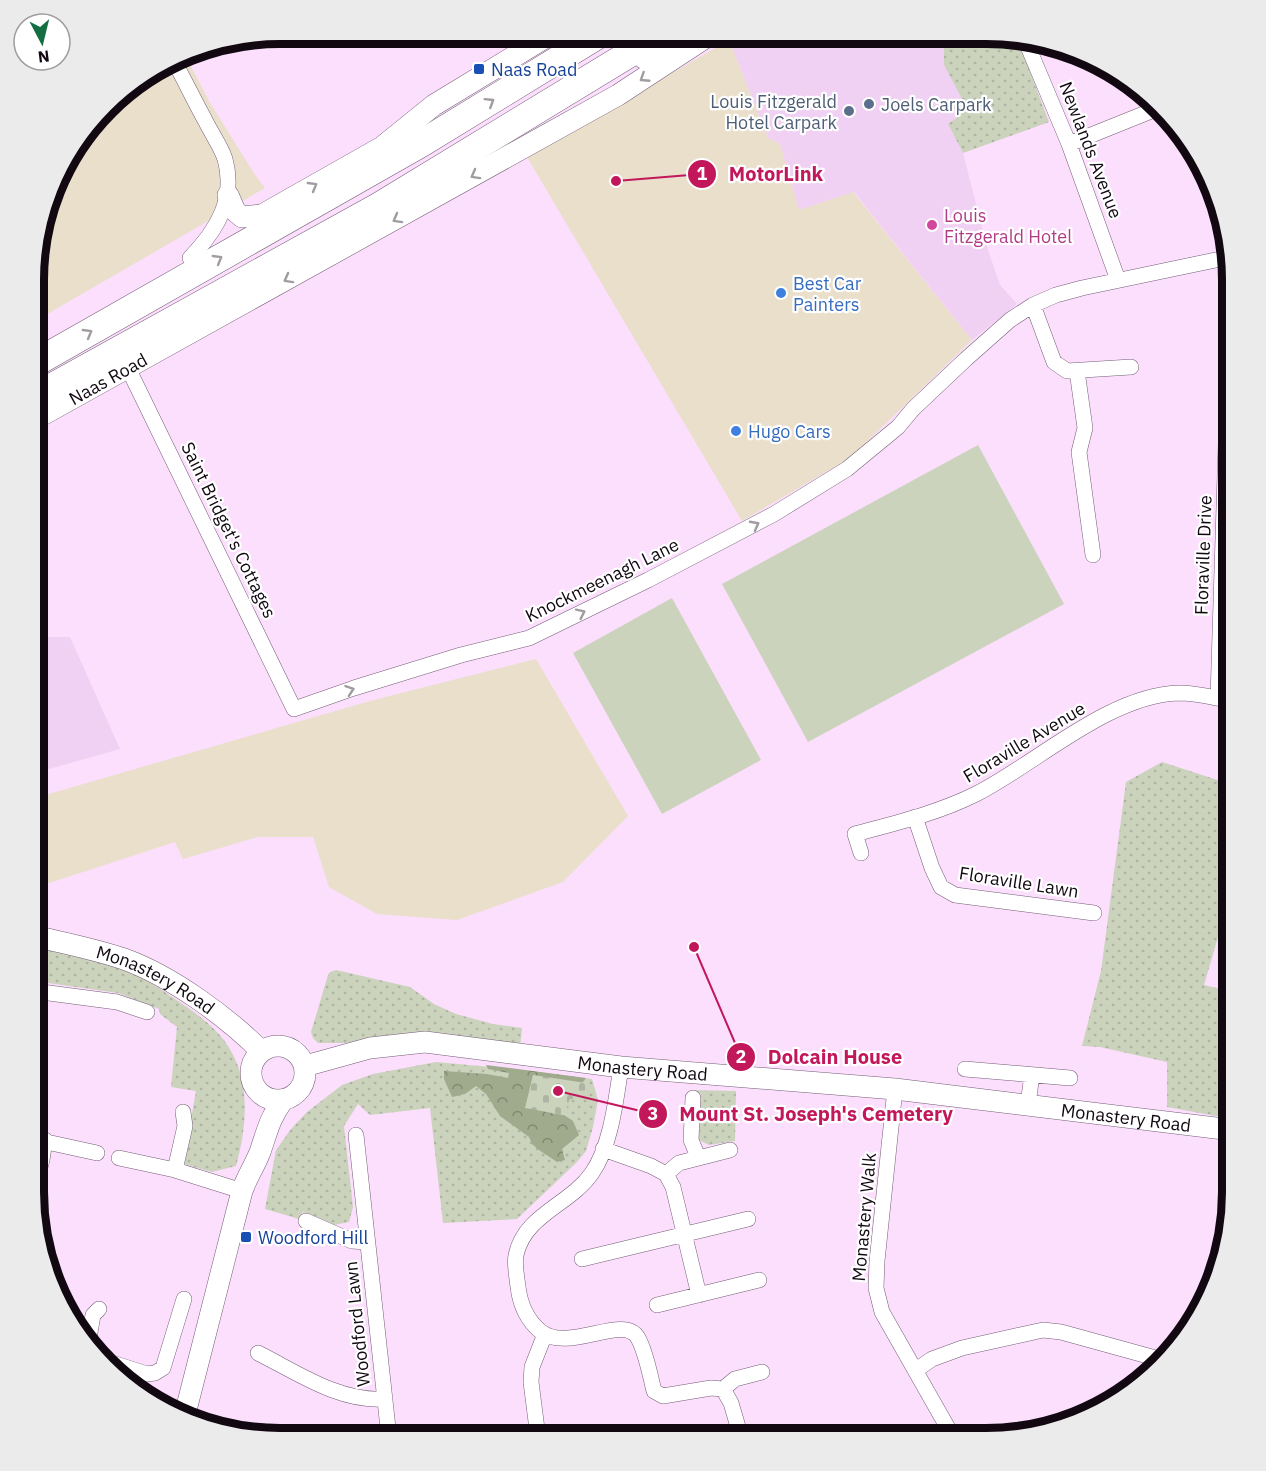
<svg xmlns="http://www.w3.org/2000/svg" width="1266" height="1471" viewBox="0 0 1266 1471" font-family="'IBM Plex Sans',sans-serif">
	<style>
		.built { fill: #f1d1f3 }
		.industrial { fill: #e9dfca }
		.grass { fill: url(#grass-dots) }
		.forest { fill: url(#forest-crowns) }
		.cemetery { fill: url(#cemetery-stones) }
		.garden { fill: #cbd3bd }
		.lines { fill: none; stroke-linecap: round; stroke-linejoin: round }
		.street-casing { stroke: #755d76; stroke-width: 16 }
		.secondary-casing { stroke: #755d76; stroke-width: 22 }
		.highway-casing { stroke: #755d76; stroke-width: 28 }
		.street { stroke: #fff; stroke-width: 15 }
		.secondary { stroke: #fff; stroke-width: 21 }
		.highway { stroke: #fff; stroke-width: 27 }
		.oneway { stroke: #a09ca0 }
		.transit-dot { fill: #1a4fb4; stroke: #fff; stroke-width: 2 }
		.service-dot { fill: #5c6f8a; stroke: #fff; stroke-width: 2 }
		.hotel-dot { fill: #d1479c; stroke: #fff; stroke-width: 2 }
		.shop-dot { fill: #3f7fe0; stroke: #fff; stroke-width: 2 }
		.labels { text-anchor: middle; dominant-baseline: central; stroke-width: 4.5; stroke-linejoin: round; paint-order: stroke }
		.transit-label { font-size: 18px; fill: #164399; stroke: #fff; text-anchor: start }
		.service-label { font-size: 18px; fill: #4e5e75; stroke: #fff; text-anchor: end }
		.street-label { font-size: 18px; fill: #110811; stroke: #fff }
		.hotel-label { font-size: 18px; fill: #b23c85; stroke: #fff; text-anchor: start }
		.shop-label { font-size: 18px; fill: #366cbe; stroke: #fff; text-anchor: start }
		.rim { fill: none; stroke: #110811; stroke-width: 8 }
		.leader { fill: none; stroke: #c2185b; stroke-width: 2 }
		.callout-dot { fill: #c2185b; stroke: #fff; stroke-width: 2 }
		.mark-label { font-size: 18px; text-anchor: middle; font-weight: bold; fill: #fff }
		.callout-label { font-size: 20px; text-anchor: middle; font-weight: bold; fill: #c2185b; stroke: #fff; stroke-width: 4.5; stroke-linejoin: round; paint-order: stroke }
	</style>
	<defs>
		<pattern id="grass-dots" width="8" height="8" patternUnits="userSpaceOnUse" patternTransform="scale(1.5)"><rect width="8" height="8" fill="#cbd3bd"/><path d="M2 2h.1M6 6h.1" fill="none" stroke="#adb4a1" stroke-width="1.8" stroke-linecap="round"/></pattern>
		<pattern id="forest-crowns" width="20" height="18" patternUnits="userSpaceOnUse" patternTransform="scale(1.5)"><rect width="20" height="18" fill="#9fab8c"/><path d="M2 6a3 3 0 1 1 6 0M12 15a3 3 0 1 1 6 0" fill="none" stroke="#808971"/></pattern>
		<pattern id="cemetery-stones" width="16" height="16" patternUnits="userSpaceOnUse" patternTransform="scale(1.5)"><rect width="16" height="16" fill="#cbd3bd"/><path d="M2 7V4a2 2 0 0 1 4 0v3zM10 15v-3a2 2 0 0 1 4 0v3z" fill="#adb4a1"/></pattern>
	</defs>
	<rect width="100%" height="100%" fill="#fbdffd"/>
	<path class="built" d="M738,34L944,35V65L963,101L958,117L948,124L963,153L988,250L1000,285L1017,304L972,340L854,192L799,210L780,144L768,138L729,40Z
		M36,623L43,637H70L120,749L35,773Z"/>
	<path class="industrial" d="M729,40L768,138L780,144L799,210L853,192L972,340L850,458L742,521L527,157Z
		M185,55L209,101L255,175L265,188L37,320L38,232L66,156L117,94Z
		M536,659L628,816L563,882L457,920L377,914L329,887L313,837H258L183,859L175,842L34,888L35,798L370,701Z"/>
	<path class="grass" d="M944,35H1016L1049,122L963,153L948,124L958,117L953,106L963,101L944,65Z
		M1162,762L1233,785V886L1204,985L1233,992L1232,1119L1167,1107V1062L1100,1047L1082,1046L1101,971L1126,782Z
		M34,944C61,951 88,957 114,966C137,973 158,987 178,1001C190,1009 203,1018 214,1029C252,1066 249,1119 236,1166L212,1172L183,1164L196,1091L171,1087L177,1027L160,1014L159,1009L118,993L34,981Z
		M336,970L410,987L434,1004L456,1014L493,1024L522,1028L520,1048L386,1038L346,1043H318L313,1038L311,1032L328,975L330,972Z
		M436,1062L523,1070L592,1079L598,1100L593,1127L586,1151L576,1163L517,1219L443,1223L430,1108L370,1115L358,1104L344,1126L353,1207L349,1222L334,1225L303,1212L299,1219L265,1209L276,1150L291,1129L307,1112L342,1085L373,1074Z
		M693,1090L736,1091L735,1141L709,1145L699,1140L701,1094Z"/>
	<path class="forest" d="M486,1065L586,1078L581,1085L545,1112L564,1115L573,1121L579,1135L562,1149L565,1160L557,1162L539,1150L532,1144L529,1137L500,1116L486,1094L476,1086L465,1094L452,1097L444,1079V1071L487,1074L508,1078L509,1073L488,1069Z"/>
	<path class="cemetery" d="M533,1075L586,1083L587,1099H570L564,1115L525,1108Z"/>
	<path class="garden" d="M978,445L1064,604L808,742L722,584Z
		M672,598L761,760L662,814L573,653Z"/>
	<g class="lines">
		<defs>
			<path id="street" d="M1024,37L1069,144L1118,280
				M174,61C185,81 195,102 206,122C212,134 221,147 225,159C236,199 217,230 190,258
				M1069,144L1156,109
				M1033,305L1054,362L1067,371L1131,367
				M128,368L294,709L354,688L461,655L529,638L648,580L774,514L847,469L898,427L913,409L966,359L1010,320L1033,305L1056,295L1082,288L1230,257
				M1077,371L1085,428L1079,452L1093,555
				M1218,698L1227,412
				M915,817L932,868L941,887L955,895L1094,913
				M861,853L855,834C896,823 938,813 976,794C1037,763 1109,695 1179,693C1196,693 1216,698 1233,701
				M34,991L117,1002L147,1012
				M621,1067C616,1099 611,1146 592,1173C570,1205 525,1214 516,1255C514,1264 517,1277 518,1287C520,1303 526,1319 540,1331C568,1354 624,1313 638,1338C646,1352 650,1375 654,1391L663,1396L711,1388L723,1389
				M965,1069L1070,1078
				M895,1089L877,1261L876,1288L882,1312L953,1437
				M693,1098L691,1140L698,1157
				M1028,1104L1032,1075
				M356,1135L389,1437
				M33,1139L97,1153
				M603,1149L651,1166L666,1174L673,1187L699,1295
				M119,1158L175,1170L242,1191
				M175,1170L185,1126L183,1112
				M666,1174L679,1163L730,1150
				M33,1193L42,1160L45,1140
				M306,1221L352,1241L367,1242
				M582,1259L748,1219
				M657,1305L759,1280
				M88,1344L93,1315L99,1309
				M258,1353C298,1373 339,1402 385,1399
				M100,1359L147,1374L155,1373L163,1368L184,1299
				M916,1370L932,1359L962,1348L1043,1330L1061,1332L1159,1359
				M723,1389L731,1403L741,1437
				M723,1389L735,1379L762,1372
				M538,1437L531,1382L532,1367L545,1334"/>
			<g id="secondary">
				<path d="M228,195L235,211L242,217L262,215L382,147L434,105L551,34"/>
				<path id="s1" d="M37,418L618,95L711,34"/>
				<path id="s2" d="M34,936C64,943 95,949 124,959C171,976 226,1016 261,1051"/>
				<circle cx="278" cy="1073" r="27"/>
				<path id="s3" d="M305,1066L370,1048L425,1042L621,1067L895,1089L1232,1130"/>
				<path d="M185,1414L242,1191C247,1177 255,1165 260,1152C267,1132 270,1117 283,1100"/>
			</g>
			<path id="highway" d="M646,56L691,34
				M37,362L422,143L600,34
				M37,395L379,206L662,34"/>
		</defs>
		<use href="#street" class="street-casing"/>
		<use href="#secondary" class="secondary-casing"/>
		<use href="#highway" class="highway-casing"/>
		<use href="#street" class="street"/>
		<use href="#secondary" class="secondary"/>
		<use href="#highway" class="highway"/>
	</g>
	<defs><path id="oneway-chevron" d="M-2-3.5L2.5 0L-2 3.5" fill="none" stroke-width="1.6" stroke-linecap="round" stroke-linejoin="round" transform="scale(1.5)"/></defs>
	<g class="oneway">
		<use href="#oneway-chevron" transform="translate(644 78) rotate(147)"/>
		<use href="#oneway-chevron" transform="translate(490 102) rotate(-32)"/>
		<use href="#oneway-chevron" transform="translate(475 175) rotate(151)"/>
		<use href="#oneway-chevron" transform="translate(313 186) rotate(-30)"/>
		<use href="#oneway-chevron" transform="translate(397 219) rotate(151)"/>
		<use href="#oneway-chevron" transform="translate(218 259) rotate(-30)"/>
		<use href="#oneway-chevron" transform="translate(288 279) rotate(151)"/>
		<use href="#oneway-chevron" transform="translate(88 333) rotate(-30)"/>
		<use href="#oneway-chevron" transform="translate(755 525) rotate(-28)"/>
		<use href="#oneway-chevron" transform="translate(581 613) rotate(-26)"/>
		<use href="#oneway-chevron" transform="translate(350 690) rotate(-19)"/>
	</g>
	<g class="transit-dot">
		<rect x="473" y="63" width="12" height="12" rx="3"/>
		<rect x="240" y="1231" width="12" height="12" rx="3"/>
	</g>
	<g class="service-dot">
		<circle cx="869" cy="104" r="6"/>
		<circle cx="849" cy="111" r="6"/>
	</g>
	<circle class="hotel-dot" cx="932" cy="225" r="6"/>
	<g class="shop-dot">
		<circle cx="781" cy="293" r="6"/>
		<circle cx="736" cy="431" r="6"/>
	</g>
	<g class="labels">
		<g class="transit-label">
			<text x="491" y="69">Naas Road</text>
			<text x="258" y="1237">Woodford Hill</text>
		</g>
		<g class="service-label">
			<text x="837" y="101">Louis Fitzgerald<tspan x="837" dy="21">Hotel Carpark</tspan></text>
			<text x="881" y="104" text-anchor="start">Joels Carpark</text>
		</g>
		<g class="street-label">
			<text transform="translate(1091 150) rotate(69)">Newlands Avenue</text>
			<text stroke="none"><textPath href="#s1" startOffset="81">Naas Road</textPath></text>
			<text transform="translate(229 530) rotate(64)">Saint Bridget's Cottages</text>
			<text transform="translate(1203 555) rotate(-88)">Floraville Drive</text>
			<text transform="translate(602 580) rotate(-26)">Knockmeenagh Lane</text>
			<text transform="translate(1024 742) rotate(-31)">Floraville Avenue</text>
			<text transform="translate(1019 882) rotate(9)">Floraville Lawn</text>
			<text stroke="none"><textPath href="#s2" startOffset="130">Monastery Road</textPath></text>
			<text stroke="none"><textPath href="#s3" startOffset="342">Monastery Road</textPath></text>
			<text stroke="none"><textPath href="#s3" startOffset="828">Monastery Road</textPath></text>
			<text transform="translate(864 1217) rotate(-85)">Monastery Walk</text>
			<text transform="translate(357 1324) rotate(-96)">Woodford Lawn</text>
		</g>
		<g class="hotel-label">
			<text x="944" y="215">Louis<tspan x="944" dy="21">Fitzgerald Hotel</tspan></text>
		</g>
		<g class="shop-label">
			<text x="793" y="283">Best Car<tspan x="793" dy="21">Painters</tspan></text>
			<text x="748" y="431">Hugo Cars</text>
		</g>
	</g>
	<path d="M0 0H1266V1471H0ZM280 44H986A236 236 0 0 1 1222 280V1192A236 236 0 0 1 986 1428H280A236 236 0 0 1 44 1192V280A236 236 0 0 1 280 44Z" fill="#ecebec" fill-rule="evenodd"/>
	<path class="rim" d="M280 44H986A236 236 0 0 1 1222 280V1192A236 236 0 0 1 986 1428H280A236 236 0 0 1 44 1192V280A236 236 0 0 1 280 44Z"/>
	<path class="leader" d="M616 181L702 174M694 947L741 1057M558 1091L653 1114"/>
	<g class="callout-dot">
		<circle cx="616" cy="181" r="6"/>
		<circle cx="694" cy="947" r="6"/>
		<circle cx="558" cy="1091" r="6"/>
		<circle cx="702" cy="174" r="15"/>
		<circle cx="741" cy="1057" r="15"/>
		<circle cx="653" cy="1114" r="15"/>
	</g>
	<g class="mark-label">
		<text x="702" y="180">1</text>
		<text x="741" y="1063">2</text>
		<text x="653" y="1120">3</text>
	</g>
	<g class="callout-label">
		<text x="776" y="181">MotorLink</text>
		<text x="835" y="1064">Dolcain House</text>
		<text x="816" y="1121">Mount St. Joseph's Cemetery</text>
	</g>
	<g transform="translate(42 42) rotate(173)"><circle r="28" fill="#ffffff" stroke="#a09ca0" stroke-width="1.5"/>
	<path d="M0-4.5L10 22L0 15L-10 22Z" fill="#136e41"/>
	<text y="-9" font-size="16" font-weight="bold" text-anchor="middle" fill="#110811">N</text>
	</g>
</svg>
